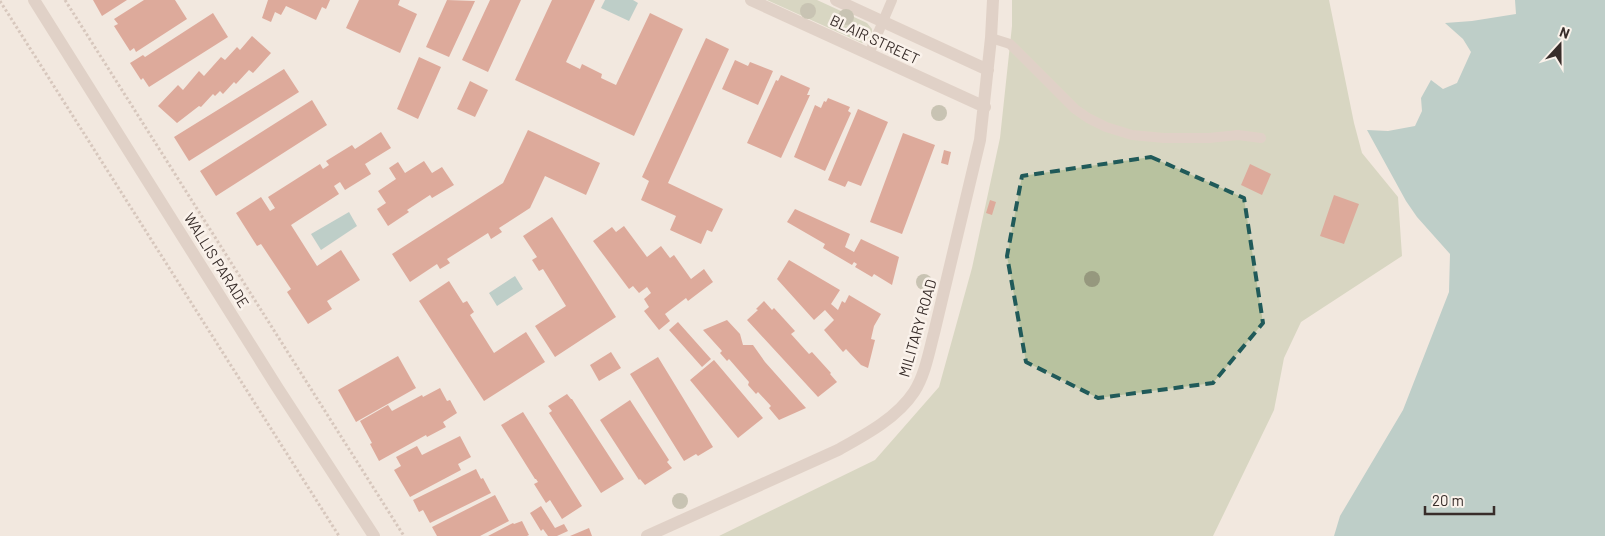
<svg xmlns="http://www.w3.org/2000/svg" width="1605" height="536" viewBox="0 0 1605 536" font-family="Barlow,sans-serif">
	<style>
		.green { fill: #b8c29f }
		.water { fill: #7eafae }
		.building { fill: #c4604b }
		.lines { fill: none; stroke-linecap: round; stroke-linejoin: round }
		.path { stroke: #b7a195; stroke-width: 3; stroke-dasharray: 2.5 2.5; stroke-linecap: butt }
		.service { stroke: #cbb7aa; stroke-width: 10 }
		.minor { stroke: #cbb7aa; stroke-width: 12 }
		.tertiary { stroke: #cbb7aa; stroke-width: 12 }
		.tree { fill: #96987e }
		.marked { fill: none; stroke: #205a59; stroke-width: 4; stroke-dasharray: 10 6; stroke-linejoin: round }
		.labels { text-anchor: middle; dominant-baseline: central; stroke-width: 5; stroke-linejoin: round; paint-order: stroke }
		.street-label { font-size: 15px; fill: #382d2a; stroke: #faf2eb }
	</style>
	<rect width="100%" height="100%" fill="#f2e8df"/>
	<path class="green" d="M767,0H817L867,23L872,29C872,36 869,43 862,43Z
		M1012,0H1329L1354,123L1362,153L1398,197L1402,256L1301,322L1284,358L1274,410L1213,536H719L875,460L939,387L972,268L1000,138L1012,26Z"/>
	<path class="water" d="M605,0H633L638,3L629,21L601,8Z
		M1515,0H1605V536H1334L1340,516L1403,410L1449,292L1450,254L1417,217L1406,201L1367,130L1388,131L1415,126L1422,111L1421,98L1431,80L1443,89L1457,83L1471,52L1463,39L1445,23L1472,21L1516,14Z
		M349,212L357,226L321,250L311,234Z
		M515,276L523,289L497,306L489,293Z"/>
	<path class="building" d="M93,0H127L102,16Z
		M144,0H175L187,19L136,52L134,48L130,51L114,26L118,24L114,19Z
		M268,0H330L326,9L322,7L316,20L286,6L281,15L275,12L271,22L262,18Z
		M359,0H400L398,5L417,14L400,53L346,28Z
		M447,0L475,1L449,57L426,47Z
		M490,0H521L488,72L462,60Z
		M552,0H595L566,62L580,69L582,64L602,74L601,78L616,85L650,13L683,29L634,136L515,80Z
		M213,13L228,37L149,87L143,78L141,80L130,63L143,55L145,57Z
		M252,36L271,53L253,73L249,70L236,84L234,82L223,94L220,91L215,96L213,94L201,107L199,106L177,123L158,106L178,85L183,90L199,71L204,76L221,57L225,60L237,47L240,50Z
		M706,38L729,49L668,183L723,209L712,232L707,230L701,244L670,230L676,216L641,200L649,181L642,177Z
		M419,57L441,67L418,119L397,109Z
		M735,60L748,66L750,62L773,71L758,105L722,89Z
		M284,69L299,92L189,161L174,137Z
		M781,75L810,88L807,95H810L781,158L747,143L776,80L778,81Z
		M470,81L488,90L475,117L457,109Z
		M828,98L850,107L848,111L851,113L825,171L794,157L815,105L821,108L824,101L826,102Z
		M312,100L327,125L216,196L200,171Z
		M858,109L888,122L861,186L848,181L845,187L828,180Z
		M528,130L600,163L586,195L545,176L530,208L499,228L502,232L491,239L488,233L447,259L450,263L440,269L437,264L410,282L392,254L503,183Z
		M381,132L391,148L365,164L371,174L345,190L340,182L334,186L339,194L291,225L317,266L341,250L360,280L327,301L332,309L308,324L287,292L291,289L261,244L257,246L236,213L261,197L270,211L275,208L268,197L320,164L323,169L329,165L326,161L352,145L355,149Z
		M903,133L935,145L902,234L870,222Z
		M944,150L951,152L948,165L941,163Z
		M424,161L432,173L442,167L454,185L432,198L430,195L407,210L409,212L388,226L377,209L386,203L378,191L396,179L389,168L398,162L405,173Z
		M1250,164L1271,174L1262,195L1241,185Z
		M1334,195L1359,204L1344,244L1320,236Z
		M990,200L996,202L992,215L986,213Z
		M795,209L850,234L845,247L854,252L861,239L899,257L892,285L874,274L872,277L855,267L857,264L854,262L852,265L823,248L825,244L787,222Z
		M552,217L616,317L555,357L535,326L566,306L543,269L539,271L532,260L537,257L523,236Z
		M624,226L647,257L661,246L670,258L674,255L691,279L704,269L713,282L688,301L686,298L665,314L670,321L659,330L644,311L649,307L644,299L651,293L647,287L639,293L633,286L629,289L593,241L612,227L616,232Z
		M789,260L840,290L831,304L838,310L842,301L845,303L849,295L881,314L874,326L871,339L875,340L868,368L861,365L846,349L843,352L824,330L834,320L825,310L814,320L777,279Z
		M449,281L463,303L467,301L474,312L470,315L494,353L526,332L545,362L484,401L419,301Z
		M764,301L772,310L774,308L795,331L791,334L809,354L812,352L831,373L830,374L837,382L818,397L747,320L758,310L756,309Z
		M727,320L740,334L743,345H753L765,362L806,408L779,420L769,408L771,406L758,392L756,394L748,385L749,382L729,359L727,361L720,353L722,351L703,330Z
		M678,322L711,359L702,367L669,330Z
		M611,352L621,368L599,381L590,365Z
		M398,356L416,388L356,422L338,390Z
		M658,357L713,447L698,456L696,454L684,461L630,374Z
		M714,360L763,418L738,438L690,380Z
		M440,388L447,401L450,400L457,413L443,422L446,427L427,437L426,435L379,461L370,444L372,443L360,421L388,405L392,411L422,395L423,397Z
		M567,394L571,399H572L624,479L601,493L549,413L552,411L548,406Z
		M630,400L669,460L667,462L672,468L645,485L640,479L639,480L600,420Z
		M523,412L582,506L562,519L550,500L546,503L534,484L538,482L536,479H535L501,425Z
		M460,436L471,457L458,464L461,470L410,497L394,470L401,466L396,457L417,446L422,455Z
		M476,469L481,479L483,478L491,493L430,523L423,510L419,512L413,500Z
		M495,495L509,521L480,536H437L432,527Z
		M541,506L555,528L564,524L568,531L557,536H548L543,529L541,531L530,513Z
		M522,521L529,535L527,536H488L513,523L514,524Z
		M589,528L592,536H570Z"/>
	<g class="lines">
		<path class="path" d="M65,0L404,536
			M0,1L339,536"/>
		<path class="service" d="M991,38L1010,44L1075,109L1088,118L1106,127L1132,135L1164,138H1209L1238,135L1261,138
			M869,54L892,0"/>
		<path class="minor" d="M34,0L277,387L374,536"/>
		<path class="tertiary" d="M751,0L985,107
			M836,0L988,70
			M647,536L838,450C865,435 897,418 914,392C925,375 929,352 934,333L980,140L991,38L993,0"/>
	</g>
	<g class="tree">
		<circle cx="808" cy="11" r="8"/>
		<circle cx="846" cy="17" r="8"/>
		<circle cx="939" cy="113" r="8"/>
		<circle cx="1092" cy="279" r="8"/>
		<circle cx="924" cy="282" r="8"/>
		<circle cx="680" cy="501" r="8"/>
	</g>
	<path d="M0 0H1605V536H0ZM1151,157L1244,198L1263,323L1213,383L1098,398L1026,362L1007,256L1022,176Z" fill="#f2e8df" fill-opacity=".55" fill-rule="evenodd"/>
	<path class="marked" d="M1151,157L1244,198L1263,323L1213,383L1098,398L1026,362L1007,256L1022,176Z"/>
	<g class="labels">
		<g class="street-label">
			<text transform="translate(875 39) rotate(25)">BLAIR STREET</text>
			<text transform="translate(217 260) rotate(58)">WALLIS PARADE</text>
			<text transform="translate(917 328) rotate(-74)">MILITARY ROAD</text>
		</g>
	</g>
	<g transform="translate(1560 45) rotate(21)" stroke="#faf2eb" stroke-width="4" paint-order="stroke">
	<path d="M0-4L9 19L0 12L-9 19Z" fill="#382d2a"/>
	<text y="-8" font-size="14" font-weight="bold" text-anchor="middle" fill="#382d2a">N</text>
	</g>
	<path d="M1425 506v8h69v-8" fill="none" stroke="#382d2a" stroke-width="2.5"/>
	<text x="1432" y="506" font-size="15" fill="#382d2a" stroke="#faf2eb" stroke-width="4" paint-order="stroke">20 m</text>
</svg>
